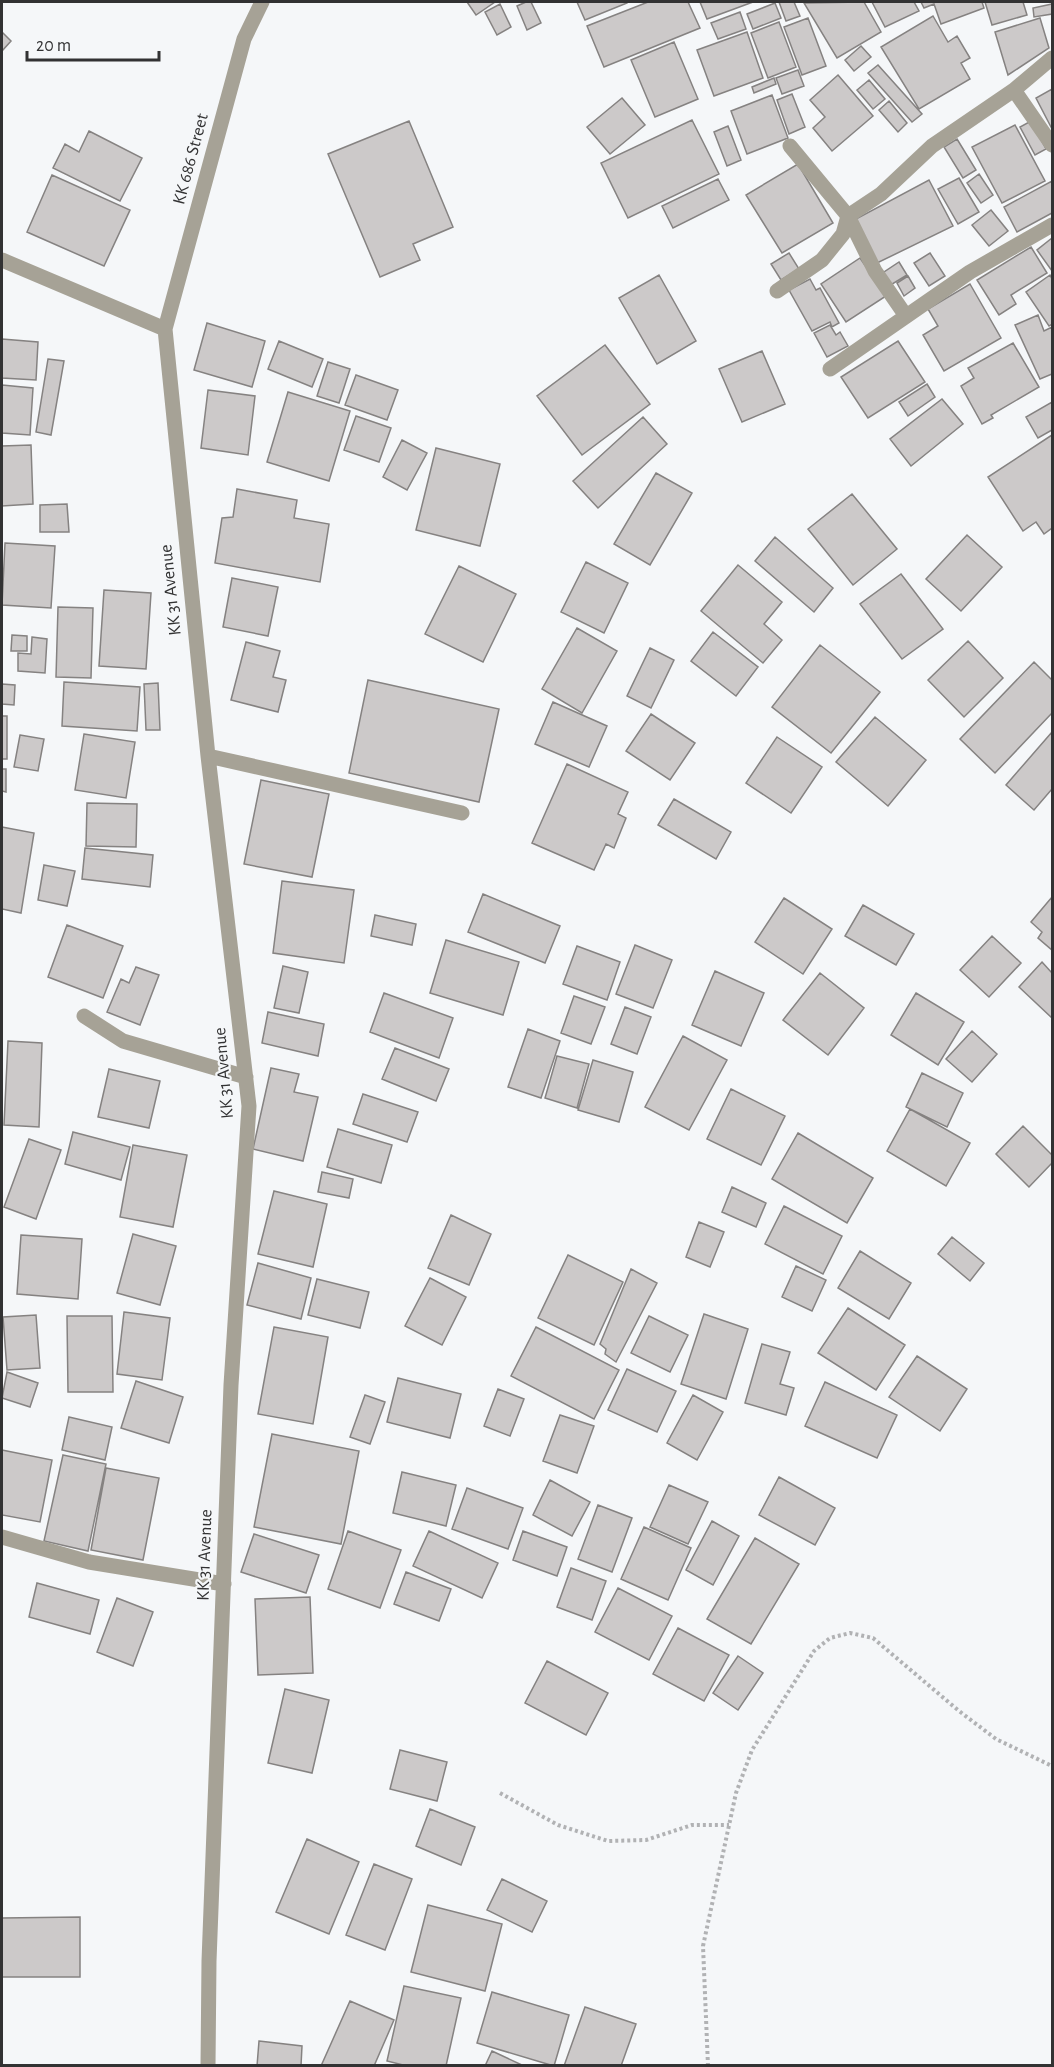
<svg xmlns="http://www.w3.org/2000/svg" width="1054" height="2067" viewBox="0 0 1054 2067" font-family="'Alegreya Sans',sans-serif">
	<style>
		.building { fill: #ccc9c9; stroke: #858281; stroke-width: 1.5 }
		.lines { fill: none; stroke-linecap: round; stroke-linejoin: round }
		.path { stroke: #b1b2b4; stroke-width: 4; stroke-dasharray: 3 3; stroke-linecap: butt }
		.minor { stroke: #a6a296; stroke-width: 15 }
		.labels { text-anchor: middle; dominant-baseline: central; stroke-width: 4.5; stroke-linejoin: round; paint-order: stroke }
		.street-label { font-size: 18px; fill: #323233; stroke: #f5f7f9 }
	</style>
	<rect width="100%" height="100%" fill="#f5f7f9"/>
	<path class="building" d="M467,2H495L476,15Z
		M526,2H531L541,23L527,30L517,6Z
		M577,2H627V3L585,20Z
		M648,2H688L700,28L604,67L587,26Z
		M700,2H753L707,19Z
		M779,2H794L800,16L786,21Z
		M864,2L881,32L837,58L804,3Z
		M872,2H914L919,11L885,27Z
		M921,2H982L984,8L941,24L934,4L924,8Z
		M985,2H1023L1027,15L992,25Z
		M775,3L781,18L753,29L747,14Z
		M500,4L511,27L497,35L485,12Z
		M1052,4V14L1034,17L1033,8Z
		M740,12L746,29L718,39L711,23Z
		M933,16L948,42L957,36L970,58L961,63L970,79L919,109L881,47Z
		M808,18L826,66L802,75L784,27Z
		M1040,18L1049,48L1008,75L995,32Z
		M779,22L796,67L768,78L751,33Z
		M2,32L11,41L2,51Z
		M747,32L763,78L714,96L697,50Z
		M674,42L698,99L655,117L631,60Z
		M861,46L871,57L854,71L845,60Z
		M878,65L922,114L912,122L868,73Z
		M798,70L804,86L782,94L776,78Z
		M838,75L873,116L832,151L813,128L825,117L810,100Z
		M774,78L776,84L754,93L752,87Z
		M869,80L885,99L873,109L857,90Z
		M1052,89V129L1036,98Z
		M792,94L805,127L789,134L777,100Z
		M772,95L788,138L747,154L731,111Z
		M622,98L645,125L610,154L587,127Z
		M889,101L907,123L898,132L879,110Z
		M692,120L719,174L628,218L601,163Z
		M409,121L453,227L413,244L420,260L380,277L328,154Z
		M1031,121L1046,149L1035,155L1020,127Z
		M1015,125L1045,181L1002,203L972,147Z
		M728,126L741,160L727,166L714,132Z
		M89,131L142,158L120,201L53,168L65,144L79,152Z
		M957,139L976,170L963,178L944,147Z
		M798,164L833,223L782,253L746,195Z
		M979,174L993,195L981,203L967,183Z
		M52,175L130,210L104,266L27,232Z
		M959,178L979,212L958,224L938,189Z
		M718,179L729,200L673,228L662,206Z
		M929,180L953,226L877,263L854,220Z
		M1052,181V213L1017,232L1004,207Z
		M991,210L1008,231L989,246L972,225Z
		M1052,238V271L1037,250Z
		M1031,247L1047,273L1011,295L1016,304L999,315L977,280Z
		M789,253L799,269L781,280L771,264Z
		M930,253L945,276L929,286L914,263Z
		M860,258L886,296L846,322L821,284Z
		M899,262L907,275L889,286L881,274Z
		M659,275L696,341L657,364L619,298Z
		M1050,275L1052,279V324L1049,326L1026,292Z
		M908,276L915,288L904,296L897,283Z
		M810,279L816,290L820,288L839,323L832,327L830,322L812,331L789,290Z
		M970,284L1001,338L944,371L923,335L938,326L928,309Z
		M1038,315L1044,331L1052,327V374L1040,379L1015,325Z
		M207,323L265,341L252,387L194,370Z
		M830,325L836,335L840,332L848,346L827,357L814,333Z
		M2,339L38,342L36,380L2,378Z
		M279,341L323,359L312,387L268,369Z
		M898,341L925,382L868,418L841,377Z
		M1013,343L1039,387L991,415L993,418L982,424L961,386L974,378L968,368Z
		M605,345L650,404L582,455L537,396Z
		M762,351L785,404L742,422L719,369Z
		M48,359L64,361L51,435L36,432Z
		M328,362L350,369L339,403L317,396Z
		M356,375L398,390L387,420L345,405Z
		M927,384L935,397L908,416L899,402Z
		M2,385L33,388L30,435L2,433Z
		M208,390L255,396L248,455L201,448Z
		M288,392L350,411L329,481L267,462Z
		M942,399L963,424L911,466L890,439Z
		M1052,402V430L1038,438L1026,417Z
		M356,416L391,428L379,462L344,450Z
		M643,417L667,444L598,508L573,481Z
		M1052,435V528L1044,534L1036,522L1023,531L988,477Z
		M402,440L427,453L407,490L383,477Z
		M31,445L33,504L2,506V446Z
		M436,448L500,464L480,546L416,530Z
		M656,473L692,493L650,565L614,544Z
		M237,489L297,500L294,518L329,524L320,582L215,563L222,518L233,517Z
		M852,494L897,549L853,585L808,529Z
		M67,504L69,532H40V505Z
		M967,535L1002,567L961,611L926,579Z
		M775,537L833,588L814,612L755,561Z
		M5,543L55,546L51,608L2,605Z
		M586,562L628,583L604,633L561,612Z
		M738,565L782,602L764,624L782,640L763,663L701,611Z
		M459,566L516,594L483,662L425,634Z
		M901,574L943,629L902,659L860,604Z
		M232,578L278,587L268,636L223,627Z
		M104,590L151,593L146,669L99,666Z
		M58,607L93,608L91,678L56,677Z
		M577,628L617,651L582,713L542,689Z
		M713,632L758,667L736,696L691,661Z
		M12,635L27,636V651H11Z
		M32,637L47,639L45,673L18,671V653L31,654Z
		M968,641L1003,678L964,717L928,680Z
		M246,642L280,651L273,677L286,680L278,712L231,700Z
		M820,645L880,692L831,753L772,707Z
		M650,648L674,660L651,708L627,696Z
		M1034,662L1052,680V713L995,773L960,739Z
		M368,680L499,709L479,802L349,773Z
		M64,682L140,687L137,731L62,726Z
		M158,683L160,730H146L144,684Z
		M2,684L15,685L14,705L2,704Z
		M553,702L607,726L589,767L535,744Z
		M651,714L695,743L670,780L626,751Z
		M2,716H7V759H2Z
		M875,717L926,760L888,806L836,762Z
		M1052,732V789L1034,810L1006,785Z
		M84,734L135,742L126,798L75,790Z
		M20,735L44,739L38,771L14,767Z
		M777,737L822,767L791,813L746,783Z
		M567,764L628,792L618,814L626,818L614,848L606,844L594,870L532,843Z
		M2,769H6V792L2,791Z
		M261,780L329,794L312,877L244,864Z
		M674,799L731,832L716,859L658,825Z
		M87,803L137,804L136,847L86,846Z
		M2,827L34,833L21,913L2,909Z
		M85,848L153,855L150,887L82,879Z
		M44,865L75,871L67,906L38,900Z
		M282,881L354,890L344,963L273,953Z
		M483,894L560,926L545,963L468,932Z
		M1052,897V950L1038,938L1042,932L1031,922Z
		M784,898L832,929L803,974L755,942Z
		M863,905L914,934L896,965L845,936Z
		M375,915L416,924L412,945L371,936Z
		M67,925L123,946L103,998L48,977Z
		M992,936L1021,963L989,997L960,970Z
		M446,940L519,962L503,1015L430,993Z
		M635,945L672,960L653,1008L616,994Z
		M577,946L620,962L607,1000L563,984Z
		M1042,962L1052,973V1018L1019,987Z
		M283,966L308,972L299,1013L274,1008Z
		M136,967L159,975L140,1025L107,1012L121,979L129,983Z
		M715,971L764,993L741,1046L692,1025Z
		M820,973L864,1008L828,1055L783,1020Z
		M384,993L453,1018L439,1058L370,1032Z
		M916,993L964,1022L938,1065L891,1035Z
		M574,996L605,1007L591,1044L561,1033Z
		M625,1007L651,1017L637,1054L611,1044Z
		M268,1012L324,1024L318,1056L262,1043Z
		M528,1029L560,1041L541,1098L508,1087Z
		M972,1031L997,1054L972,1082L946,1059Z
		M683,1036L727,1060L689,1130L645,1107Z
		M8,1041L42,1043L39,1127L4,1125Z
		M395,1048L449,1069L436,1101L382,1079Z
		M557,1056L589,1064L577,1108L545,1098Z
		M593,1060L633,1072L619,1122L578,1110Z
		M271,1068L299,1074L294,1092L318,1097L303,1161L253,1149Z
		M109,1069L160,1081L149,1128L98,1117Z
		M922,1073L963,1093L947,1127L906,1107Z
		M731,1089L785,1116L761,1165L707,1139Z
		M363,1094L418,1112L407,1142L353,1124Z
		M910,1109L970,1143L946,1186L887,1151Z
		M1023,1126L1052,1155V1163L1029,1187L996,1154Z
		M338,1129L392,1145L381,1183L327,1167Z
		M73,1132L130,1147L121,1180L65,1164Z
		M798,1133L873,1178L847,1223L772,1179Z
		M29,1139L61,1150L36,1219L4,1207Z
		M133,1145L187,1155L173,1227L120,1217Z
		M322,1172L353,1179L349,1198L318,1192Z
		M732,1187L766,1203L756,1227L722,1212Z
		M274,1191L327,1204L313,1267L258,1254Z
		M784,1206L842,1236L823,1274L765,1244Z
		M451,1215L491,1234L469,1285L428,1268Z
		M699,1222L724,1232L710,1267L686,1257Z
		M133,1234L176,1246L160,1305L117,1293Z
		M21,1235L82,1239L78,1299L17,1294Z
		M952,1237L984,1263L970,1281L938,1254Z
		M860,1251L911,1283L889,1319L838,1288Z
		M568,1255L623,1282L594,1345L538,1318Z
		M258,1263L311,1278L301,1319L247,1305Z
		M796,1266L826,1280L812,1311L782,1297Z
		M631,1269L657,1283L616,1362L605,1354L606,1349L600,1344Z
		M430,1278L466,1297L442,1345L405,1326Z
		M317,1279L369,1292L360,1328L308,1315Z
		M848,1308L905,1345L876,1390L818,1353Z
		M124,1312L170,1318L162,1380L117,1374Z
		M704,1314L748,1329L726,1399L681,1384Z
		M36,1315L40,1368L7,1370L3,1317Z
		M67,1316H112L113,1392H68Z
		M649,1316L688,1335L670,1372L631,1353Z
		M274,1327L328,1337L313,1424L258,1414Z
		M536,1327L619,1370L594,1419L511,1376Z
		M762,1344L790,1352L780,1384L794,1388L786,1415L745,1403Z
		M917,1356L967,1389L940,1431L889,1397Z
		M627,1369L676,1391L657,1432L608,1410Z
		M7,1372L38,1383L30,1407L2,1398Z
		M398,1378L461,1394L450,1438L387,1422Z
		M136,1381L183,1397L169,1443L121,1428Z
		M825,1382L897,1415L877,1458L805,1426Z
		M498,1389L524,1399L510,1436L484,1426Z
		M365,1395L385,1402L370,1444L350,1437Z
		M693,1395L723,1412L697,1460L667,1443Z
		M560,1415L594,1426L577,1473L543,1461Z
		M69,1417L112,1427L105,1460L62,1450Z
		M272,1434L359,1451L341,1544L254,1527Z
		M2,1450L52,1460L40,1522L2,1515Z
		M63,1455L106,1464L88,1551L44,1541Z
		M106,1468L159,1478L143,1560L91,1550Z
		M402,1472L456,1485L446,1526L393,1513Z
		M779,1477L835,1508L815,1545L759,1515Z
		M550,1480L590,1502L572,1536L533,1515Z
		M669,1485L708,1502L688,1544L650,1527Z
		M467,1488L523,1508L508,1549L452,1529Z
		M598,1505L632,1518L612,1572L578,1559Z
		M712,1521L739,1536L713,1585L686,1570Z
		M644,1527L691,1548L668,1600L621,1579Z
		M348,1531L401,1550L380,1608L328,1589Z
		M429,1531L498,1563L482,1598L413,1566Z
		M523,1531L567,1547L557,1576L513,1560Z
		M254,1534L319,1555L306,1593L241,1572Z
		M755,1538L799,1564L751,1644L707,1619Z
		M571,1568L606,1581L592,1620L557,1607Z
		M406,1572L451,1589L439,1621L394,1604Z
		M37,1583L99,1600L90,1634L29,1617Z
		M618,1588L672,1616L649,1660L595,1632Z
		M310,1597L313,1673L258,1675L255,1599Z
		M117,1598L153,1612L133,1666L97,1652Z
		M678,1628L729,1655L704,1701L653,1674Z
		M738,1656L763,1673L738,1710L713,1693Z
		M547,1661L608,1693L586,1735L525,1703Z
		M285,1689L329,1700L312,1773L268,1763Z
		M400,1750L447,1762L437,1801L390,1789Z
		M430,1809L475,1827L461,1865L416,1846Z
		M307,1839L359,1862L329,1934L276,1912Z
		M374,1864L412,1879L385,1950L346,1935Z
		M502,1879L547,1901L532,1932L487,1910Z
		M428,1905L502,1924L485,1991L411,1972Z
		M80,1917V1977H2V1918Z
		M404,1986L461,1998L446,2066H407L387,2061Z
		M492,1992L569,2015L554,2066L477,2043Z
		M350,2001L394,2020L374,2066H321Z
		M585,2007L636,2024L621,2066H564Z
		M259,2041L302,2046L301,2066H257Z
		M492,2051L524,2066H485Z"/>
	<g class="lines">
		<path class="path" d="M500,1793L558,1825L608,1841L646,1840L692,1825H729
			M708,2066L703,1946L736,1793L752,1750L814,1651L830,1638L850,1633L873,1638L959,1711L996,1739L1052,1766"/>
		<path class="minor" d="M1014,90L1052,145
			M790,146L848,216L875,271L906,316
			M2,260L165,329
			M777,291L822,260L843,234L848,216L881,194L932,146L1014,90L1052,58
			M830,369L970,272L1052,225
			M208,756L462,813
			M84,1016L123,1041L246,1077
			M2,1537L89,1562L224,1584
			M208,2066L209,1961L231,1385L249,1106L208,756L165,329L244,39L262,2"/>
	</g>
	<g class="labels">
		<g class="street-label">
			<text transform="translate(191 159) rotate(-75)">KK 686 Street</text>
			<text transform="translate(171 590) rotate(-96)">KK 31 Avenue</text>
			<text transform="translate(224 1073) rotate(-95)">KK 31 Avenue</text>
			<text transform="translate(205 1555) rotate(-88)">KK 31 Avenue</text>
		</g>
	</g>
	<rect width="1054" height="2067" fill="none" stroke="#323233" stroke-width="6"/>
	<path d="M27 51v9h132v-9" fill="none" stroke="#323233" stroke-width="3"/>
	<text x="36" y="51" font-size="18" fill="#323233" stroke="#f5f7f9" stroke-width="4.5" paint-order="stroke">20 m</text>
</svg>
